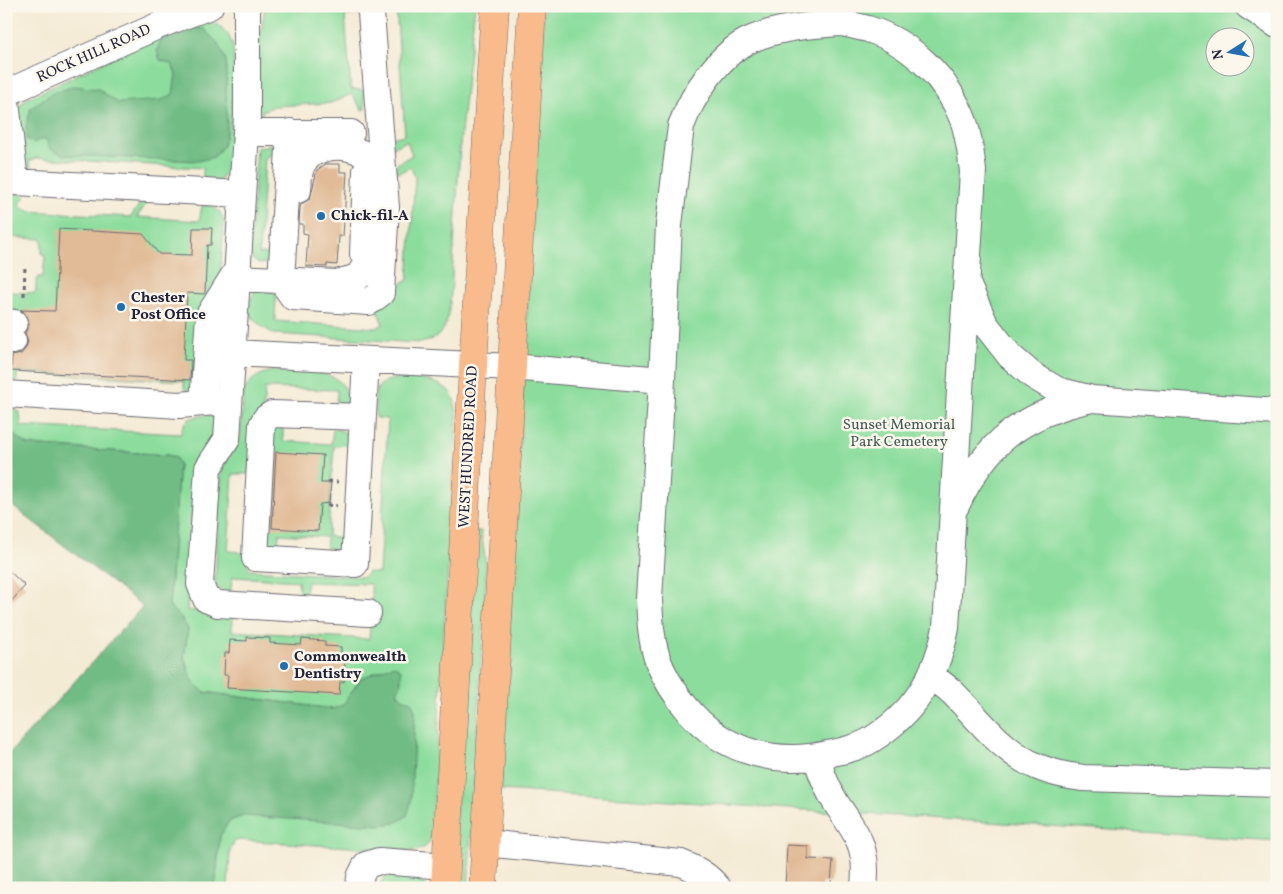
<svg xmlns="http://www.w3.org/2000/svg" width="1283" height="894" viewBox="0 0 1283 894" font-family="Vollkorn,serif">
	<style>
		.green { fill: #8cdd9d; stroke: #57806c; fill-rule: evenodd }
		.forest { fill: #71bc84; stroke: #4a6f60 }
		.building { fill: #e1bb97 }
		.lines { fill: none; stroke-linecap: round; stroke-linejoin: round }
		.minor-casing { stroke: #6c6871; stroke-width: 28 }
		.major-casing { stroke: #6c6871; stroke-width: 29 }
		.path { stroke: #6c6871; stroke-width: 3; stroke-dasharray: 4 4; stroke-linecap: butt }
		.minor { stroke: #fff; stroke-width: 26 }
		.major { stroke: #fabb8c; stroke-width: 28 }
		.poi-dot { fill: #1f6fb2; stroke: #fbf7ec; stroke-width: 2 }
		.labels { text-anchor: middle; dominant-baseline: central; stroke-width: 5; stroke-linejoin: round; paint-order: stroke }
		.street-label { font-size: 15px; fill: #22223b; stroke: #fbf7ec }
		.poi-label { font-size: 15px; font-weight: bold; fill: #22223b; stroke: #fbf7ec; text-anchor: start }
		.park-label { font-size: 15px; fill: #425a58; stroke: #fbf7ec }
	</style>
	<rect width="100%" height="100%" fill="#fbf7ec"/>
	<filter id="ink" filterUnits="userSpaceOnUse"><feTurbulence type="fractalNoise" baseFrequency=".02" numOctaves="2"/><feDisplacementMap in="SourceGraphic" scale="10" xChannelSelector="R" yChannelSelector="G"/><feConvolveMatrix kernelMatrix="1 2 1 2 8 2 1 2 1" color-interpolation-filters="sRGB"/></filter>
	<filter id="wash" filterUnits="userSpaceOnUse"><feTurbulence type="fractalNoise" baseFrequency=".0096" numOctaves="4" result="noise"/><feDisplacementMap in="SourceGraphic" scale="20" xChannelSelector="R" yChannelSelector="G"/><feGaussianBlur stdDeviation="1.12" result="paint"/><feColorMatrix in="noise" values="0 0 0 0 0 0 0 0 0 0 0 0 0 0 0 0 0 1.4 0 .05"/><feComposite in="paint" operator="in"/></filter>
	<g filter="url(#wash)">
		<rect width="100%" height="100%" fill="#f4ebd5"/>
		<path class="green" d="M265,6H356L357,14L345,16L351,89L364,90L365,109L362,110L352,94L331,103L275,106L262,111V117H256L260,40Z
			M396,6H475L461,132L451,294C448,319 448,339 419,343L274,334C264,328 246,318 249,304C250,300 253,296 254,292L263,288L276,294L275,321L377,328L383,324L375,305L381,293L408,280L415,178L411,167L398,173L395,171L397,164L412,155L407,141L391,148L390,138L405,135Z
			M544,6H1277V841L501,790ZM1216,38H1246V68H1216Z
			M206,20C224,26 232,35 234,54L229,164L225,174L219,181L203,180V168L36,158L29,161L34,176L23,167L18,110L21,104L27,99L183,24Z
			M272,144H279L278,151L265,158L259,254H271L276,261L259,264L252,259L250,251L257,148Z
			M22,193L25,196L19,205L28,211L131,217L142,200H146V204L137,217L199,221L202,206L210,205L220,212L224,222L220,279L198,388L188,393L184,388V381L18,372L16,382L8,381L10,347H13L15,310L6,309V292L36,293V281L39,277H43L45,255L42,254V239L6,237V197L11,194Z
			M272,371C299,372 348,365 348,403L336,404L337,390L265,388L264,403L248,474H233L228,551C246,552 245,553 249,570L363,577L368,572L379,573L388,419L376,418C376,410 373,395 378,388C388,371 438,378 449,391C455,398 455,405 457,413L432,836C429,846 423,850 412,851L238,840L234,842L230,851L228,888H215L220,836L229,821L243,816L402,698L397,692L401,682L361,678L343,705L333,709L204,692L192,680L184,657L188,629L181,618L169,606L179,464L175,457L167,455L28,445L6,430V408L15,409L20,412L21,426L181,434C183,421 188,418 201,416C206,415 209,415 214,416C222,435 199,449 195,466L187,610L207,613L214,620L222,618L223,615L231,616L233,619L232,631L369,639L370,626L372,623L371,584L307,582L304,596H299L298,581L233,577L230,592C222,593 217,589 215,582L221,475L223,468L240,438L244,392C250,379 259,374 272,371Z
			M275,425L283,427V441L331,444L333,429C344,429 351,435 349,445L334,446L328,536L342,538L344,544L336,552L327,551L326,537L279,534L278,547L268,548L273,428Z
			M473,530L481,531L486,565V577L468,888H452Z
			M392,875C407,876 418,875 427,888H377L384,878Z"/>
		<path class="forest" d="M189,27L204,29L217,42L226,60L227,129L223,146L214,157L198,161L64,155L50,149L46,139L39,140L34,143L27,140L26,126L31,108L52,93L75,86L98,89L118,103L162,100L173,94L176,74L172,64L160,60L157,51L161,39Z
			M6,430L28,445L167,455L175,457L179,464L169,606L181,618L188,629L184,657L192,680L204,692L333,709L343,705L361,678L394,665L401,670V682L397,693L402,698L411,701L415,710L411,802L407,816L395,823L381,825L243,816L229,821L220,836L215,888H6V753L8,755L143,606L6,501Z"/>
		<g id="blocks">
			<path class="building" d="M326,164H340V172H347L343,236H339L337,265L327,264V267L306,266L308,234L303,233V224H299L300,208L301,204L310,199L317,170Z
				M193,228H212L211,245H207L205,293L204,294L187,293L184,360H191L190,380L11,371L12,356L21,354L26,348L28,341L25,333L29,325L28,318L23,311L20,310L55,311L59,229L143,234L159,254L192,255Z
				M276,452L323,455L321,483H331L329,503L320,504L318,531L272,528Z
				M6,568L25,586L6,607Z
				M247,637L270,638V643L301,645L302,639L325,641V646L341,647V660H345L344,682H340L339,695L227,688L228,675H224L225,653H229L230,640L247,641Z
				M787,845L808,846V859L833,860L831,883H822V888H785Z"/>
		</g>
	</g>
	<g filter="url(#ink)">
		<use href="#blocks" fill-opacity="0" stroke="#6c6871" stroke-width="1"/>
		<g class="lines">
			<defs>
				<path id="minor" d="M247,6V116L227,439L208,468L200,584L206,599L218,604L368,613
					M1248,6L1277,25
					M842,23C851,25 860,27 868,29C912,43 948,79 964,122C969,138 971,154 973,171L946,628C936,678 914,713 871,740C858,748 842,751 828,754C768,767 714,748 679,698C670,686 662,672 657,658C651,639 650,619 649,599L662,380L669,225L681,126C693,94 719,53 752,39C780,27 813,25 842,23Z
					M6,93L160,25L210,6
					M6,101L15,182L242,194
					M290,132L281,280L293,297L369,302L381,293L386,207L371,13L369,6
					M246,133H351
					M298,190C299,184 298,177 300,171C306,143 356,138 370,162C374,169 374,181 373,189
					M363,254L366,171
					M237,278L337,283L358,277L368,261L372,236
					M968,286L985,324L1010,356L1032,375L1057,390L1093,399L1277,412
					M6,322L14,323
					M6,341H13
					M233,353L512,367L662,380
					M6,394L179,405L229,401
					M203,403L209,315L236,272
					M362,417L272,414L266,418L262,425L255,558L355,564L366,360
					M956,506C985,442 1024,413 1092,399
					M932,676C939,682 947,687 953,693C979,719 1002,752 1038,767C1052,773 1067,776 1083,778L1277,784
					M816,757C821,772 827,789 836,803C846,819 859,834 863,853C866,865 865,876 864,888
					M485,843L681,863C696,869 708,875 718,888
					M359,888L360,877L366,865L379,861L446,866"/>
				<path id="major" d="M445,888L473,366L495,6
					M483,888L532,6"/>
			</defs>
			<use href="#minor" class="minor-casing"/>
			<use href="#major" class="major-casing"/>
			<path class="path" d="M24,296L25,265
				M328,481L338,482
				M327,505L337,506"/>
			<use href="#minor" class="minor"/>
			<use href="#major" class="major"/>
		</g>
	</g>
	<g class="poi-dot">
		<circle cx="321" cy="216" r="5"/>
		<circle cx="121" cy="307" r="5"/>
		<circle cx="284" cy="666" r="5"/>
	</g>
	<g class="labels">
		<g class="street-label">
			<text transform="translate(94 54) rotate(-24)">ROCK HILL ROAD</text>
			<text transform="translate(469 447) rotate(-87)">WEST HUNDRED ROAD</text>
		</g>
		<g class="poi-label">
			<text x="331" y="216">Chick-fil-A</text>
			<text x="131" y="298">Chester<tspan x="131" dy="17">Post Office</tspan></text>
			<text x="294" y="657">Commonwealth<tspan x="294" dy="17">Dentistry</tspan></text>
		</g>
		<g class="park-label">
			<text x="899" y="425">Sunset Memorial<tspan x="899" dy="17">Park Cemetery</tspan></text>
		</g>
	</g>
	<rect width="1283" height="894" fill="none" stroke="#fbf7ec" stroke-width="25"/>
	<g transform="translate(1230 52) rotate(259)"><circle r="24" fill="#fbf7ec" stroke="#a4a2a5"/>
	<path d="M0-4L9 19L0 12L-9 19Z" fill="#1f6fb2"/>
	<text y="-8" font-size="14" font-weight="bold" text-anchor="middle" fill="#22223b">N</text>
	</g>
</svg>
